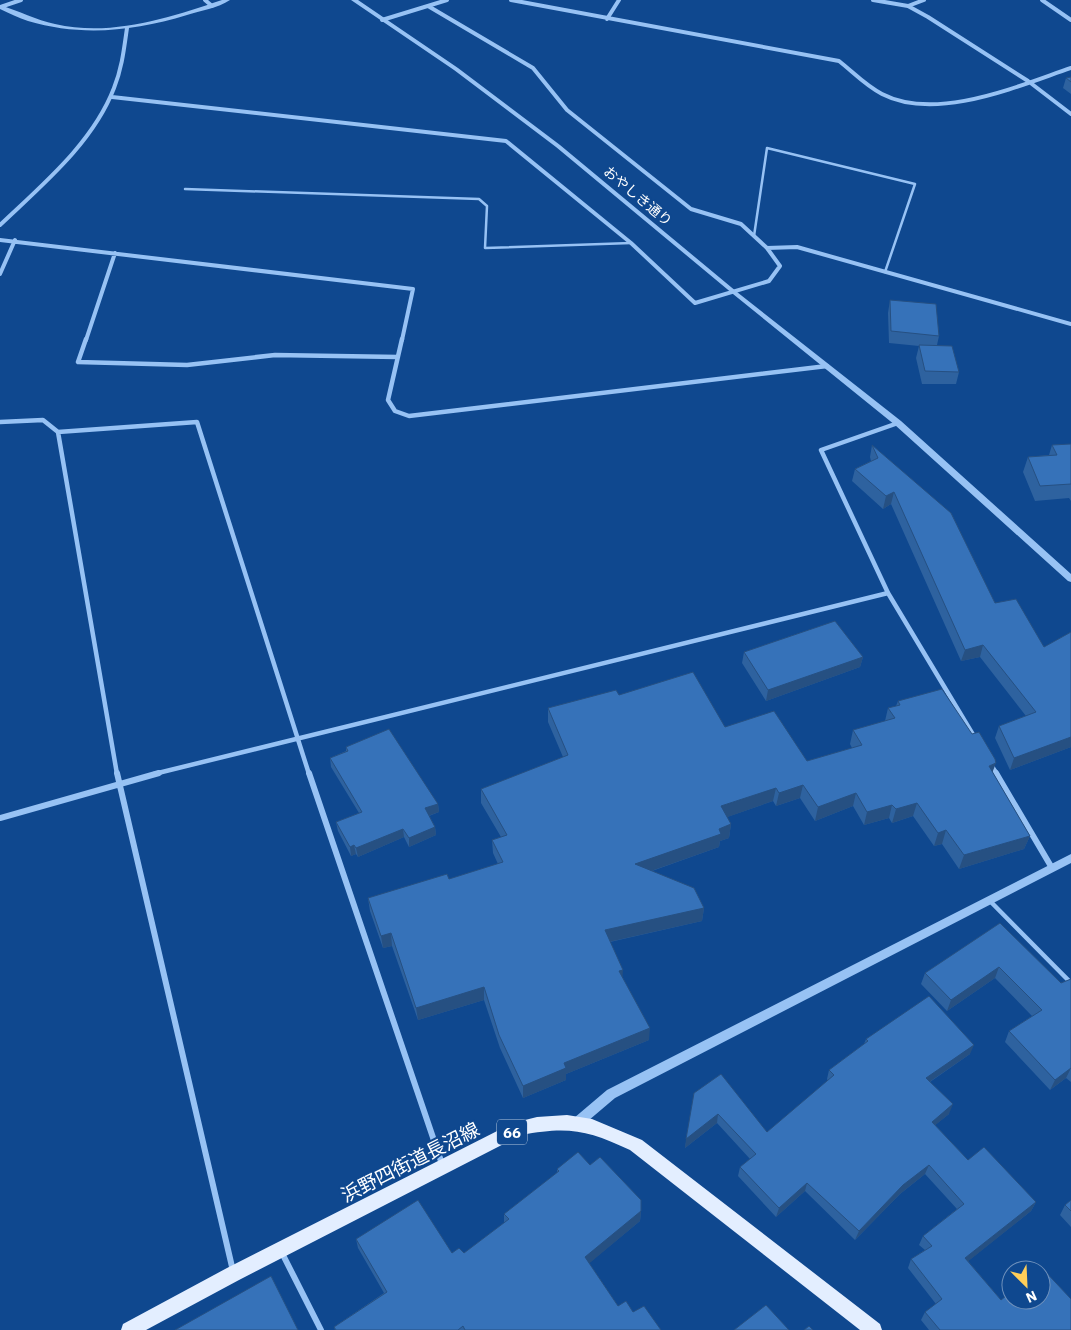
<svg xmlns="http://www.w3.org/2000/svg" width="1071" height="1330" viewBox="0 0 1071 1330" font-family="'IBM Plex Sans','Noto Sans JP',sans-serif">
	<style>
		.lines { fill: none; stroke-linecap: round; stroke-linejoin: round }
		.service-far1 { stroke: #97c2f4; stroke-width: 2.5 }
		.service { stroke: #97c2f4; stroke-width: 4.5 }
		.minor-far2 { stroke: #97c2f4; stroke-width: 4 }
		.minor-far1 { stroke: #97c2f4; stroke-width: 4.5 }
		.minor { stroke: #97c2f4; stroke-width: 6 }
		.tertiary { fill: #97c2f4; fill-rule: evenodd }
		.primary { fill: #e3eeff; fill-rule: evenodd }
		.wall { fill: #2e629f }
		.shaded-wall { fill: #265082 }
		.building { fill: #3672b9; stroke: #265082 }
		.labels { text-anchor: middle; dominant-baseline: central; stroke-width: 4; stroke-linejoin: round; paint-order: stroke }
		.far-street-label { font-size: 14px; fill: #fff; stroke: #0f488f }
		.shield { fill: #0f488f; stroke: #b7c8dd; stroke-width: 1 }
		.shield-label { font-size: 15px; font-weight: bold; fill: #fff }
		.near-street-label { font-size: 19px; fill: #fff; stroke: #0f488f }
	</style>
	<rect width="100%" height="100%" fill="#0f488f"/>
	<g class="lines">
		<path class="service-far1" d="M185,189L479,199L487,206L485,248L631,243
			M754,236L767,148L915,184L885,272"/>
		<path class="service" d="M989,900L1071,983"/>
		<path class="minor-far2" d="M205,0L212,6
			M511,0L839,61C853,72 866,86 882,94C936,122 1018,86 1071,68
			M873,0L908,6L928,17L1028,81L1071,114
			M1042,0L1071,20
			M428,6L533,68L567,110L691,209L741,224L767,248
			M908,6L924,0
			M0,7L21,0
			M607,19L619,0
			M382,20L447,0
			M112,97L506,141L631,243L695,303L769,281L780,266L767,248L797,247L1071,324
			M0,225C42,185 93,143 114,88C122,68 124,49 127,28
			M0,240L413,289L402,340
			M0,274L15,240
			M86,340L115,253"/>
		<path class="minor-far1" d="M86,339L78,362L187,365L275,355L398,357
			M402,339L388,400L395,411L409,416L827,366
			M0,422L43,420L58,432L117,774
			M898,423L821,450L888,593L975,738
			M58,432L197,422L309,774
			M991,765L997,774
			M154,774L888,593"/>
		<path class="minor" d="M117,773L233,1271
			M309,773L442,1164
			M996,773L1052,868
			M0,818L159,773
			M282,1253L321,1330"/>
		<path class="tertiary" d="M222,0H230C218,8 200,11 187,15C134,31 82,37 28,21C19,18 9,13 0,9V5C19,11 36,20 55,24C111,37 169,18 222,0Z
			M351,0H358L458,68L560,145L737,292L901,421L1071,574V582L1068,581L895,425L733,294L556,147L454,70Z
			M1071,854V863L615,1098L582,1126L578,1127L574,1126L573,1122L574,1118L607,1090Z"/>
		<path class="primary" d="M567,1115L592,1119L642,1140L880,1324L882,1330H860L630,1150C588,1130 568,1126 521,1135L239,1280L146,1330H121L123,1324L227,1268L513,1123L537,1117Z"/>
	</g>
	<path class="wall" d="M1071,77V94L1063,88L1066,78Z
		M890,300L939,336L937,345L959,372L956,384H922L916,358L919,346L889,343L888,313Z
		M1071,444V501L1069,498L1035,501L1023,472L1028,457L1049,455L1052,445Z
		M872,445L995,603L1044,647L1071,632V747L1010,770L995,738L999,726L1026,716L980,657L961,661L891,504L883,509L852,481L855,469L871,461L870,457Z
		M744,652L863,657L860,667L766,701L742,663Z
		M619,695L725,727L807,761L852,748L850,744L853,730L885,721L888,708L896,706L898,701L993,773L1030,836L1024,849L959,869L942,844L934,846L913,816L892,823L889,818L864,825L853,806L815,821L800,798L776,806L773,801L727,817L731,824L729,838L720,841L719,847L652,871L704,908L702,921L610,942L622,977L649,1040L566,1074V1080L523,1098L500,1048L484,1000L418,1020L392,946L383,948L370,911L368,898L449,879L498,864L493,853L492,840L501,837L481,803V789L563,757L548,722V708Z
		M346,747L438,804L439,812L429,816L435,827L436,835L409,847L404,837L358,857L356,854L351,856L338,831L336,822L359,813L331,767L330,758L346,751Z
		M1000,923L1061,983L1071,979V1082L1066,1078L1050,1090L1005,1042L1009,1031L1032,1016L995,978L947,1011L921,984L925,973Z
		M866,1039L970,1054L930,1082L949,1114L935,1125L968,1160L1036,1202L1031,1211L968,1261L1001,1300L1071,1330H929L921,1320L925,1312L936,1304L908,1268L911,1259L925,1250L919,1245L923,1236L957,1209L925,1174L900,1194L855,1240L805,1191L776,1217L738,1176L740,1167L750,1159L717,1123L685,1148L694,1093L767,1132L828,1081L827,1079L829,1070L864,1044Z
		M590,1165L641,1211L640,1221L589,1263L618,1306L633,1312L661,1330H335L334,1327L384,1293L358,1248L356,1239L452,1253H464L504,1223V1214L557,1173V1169Z
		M1071,1200V1227L1060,1215L1065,1205Z"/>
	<path class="shaded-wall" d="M894,492L891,504L883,509L886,496Z
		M983,645L980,657L961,661L965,650Z
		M863,657L860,667L766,701L768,690Z
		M1071,737V747L1010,770L1014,758Z
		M996,763L991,776L989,766Z
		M803,785L800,798L776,806L779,793Z
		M776,788L773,801L719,820L721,806Z
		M856,793L853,806L815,821L818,807Z
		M917,803L913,816L892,823L896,809Z
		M438,804L439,812L425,817V808Z
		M892,805L889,818L864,825L867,812Z
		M731,824L729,838L720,841L719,847L634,877L635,864Z
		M435,827L436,835L409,847V838Z
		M403,829L404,837L358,857L356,848Z
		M946,830L942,844L934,846L938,833Z
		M1030,836L1024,849L959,869L964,855Z
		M354,845L356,854L351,856L350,847Z
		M704,908L702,921L604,943L605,930Z
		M391,933L392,946L383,948L381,936Z
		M999,967L995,978L947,1011L951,1000Z
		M623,970L622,983L619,971Z
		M484,987V1000L418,1020L416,1008Z
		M650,1028L649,1040L566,1074V1080L523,1098V1086L564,1063Z
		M974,1045L970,1054L922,1087L926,1078Z
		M1071,1068L1066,1078L1050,1090L1055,1080Z
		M953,1104L949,1114L928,1131L932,1122Z
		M718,1114L717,1123L685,1148L686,1139Z
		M929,1165L925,1174L900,1194L855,1240L859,1231L903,1185Z
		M807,1183L805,1191L776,1217L779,1208Z
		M1036,1202L1031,1211L961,1267L965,1258Z
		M641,1211L640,1221L585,1267V1257Z"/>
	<path class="building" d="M1071,77V82L1066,78Z
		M890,300L936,304L939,336L891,331Z
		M919,345L952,346L959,372L925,371Z
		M1071,444V484L1040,486L1028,457L1057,455L1052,445Z
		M872,445L951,513L995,603L1016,599L1044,647L1071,632V737L1014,758L999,726L1036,712L983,645L965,650L894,492L886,496L855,469L878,458Z
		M835,621L863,657L768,690L744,652Z
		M693,672L725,727L774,711L807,761L862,745L853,730L895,718L888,708L900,705L898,701L942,689L972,734L979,732L995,759L996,763L989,766L1030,836L964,855L946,830L938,833L917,803L896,809L892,805L867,812L856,793L818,807L803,785L779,793L776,788L721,806L731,824L719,829L721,834L635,864L694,888L704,908L605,930L623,970L619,971L650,1028L564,1063L566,1068L523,1086L499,1035L484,987L416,1008L391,933L381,936L368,898L447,874L449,879L503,862L492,840L507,835L481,789L568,755L548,708L616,690L619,695Z
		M389,729L438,804L425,808L435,827L409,838L403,829L356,848L354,845L350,847L336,822L362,812L330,758L348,751L346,747Z
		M1000,923L1061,983L1071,979V1068L1055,1080L1009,1031L1042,1010L999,967L951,1000L925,973Z
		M929,996L974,1045L926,1078L953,1104L932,1122L968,1160L984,1147L1036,1202L965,1258L1001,1300L1011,1292V1300H1041V1270H1038L1041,1267L1071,1299V1330H940L925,1312L942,1299L911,1259L932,1246L923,1236L964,1204L929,1165L903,1185L859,1231L807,1183L779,1208L740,1167L756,1154L718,1114L686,1139L694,1093L721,1074L767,1132L834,1075L829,1070L868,1041L866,1039Z
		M578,1152L590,1165L600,1157L641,1200V1211L585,1257L618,1306L626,1301L633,1312L644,1306L661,1330H465L463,1326L458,1330H336L334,1327L387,1292L356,1239L418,1200L452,1253L459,1248L464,1253L509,1219L504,1214L559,1171L557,1169Z
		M1071,1200V1211L1065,1205Z
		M271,1276L298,1330H175Z
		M766,1305L789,1330H734Z
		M809,1326L813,1330H804Z"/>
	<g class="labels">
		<g class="far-street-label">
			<text transform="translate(638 196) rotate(40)">おやしき通り</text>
		</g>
		<rect class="shield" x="497" y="1119.5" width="30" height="25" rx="4"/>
		<g class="shield-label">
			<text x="512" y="1132">66</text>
		</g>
		<g class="near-street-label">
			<text transform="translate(410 1162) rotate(-27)">浜野四街道長沼線</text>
		</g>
	</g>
	<g transform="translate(1026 1285) rotate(156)"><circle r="24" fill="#0f488f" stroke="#6f91bc"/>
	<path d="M0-4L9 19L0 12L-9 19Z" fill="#ffce59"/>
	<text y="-8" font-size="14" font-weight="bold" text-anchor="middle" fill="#ffffff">N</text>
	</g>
</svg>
